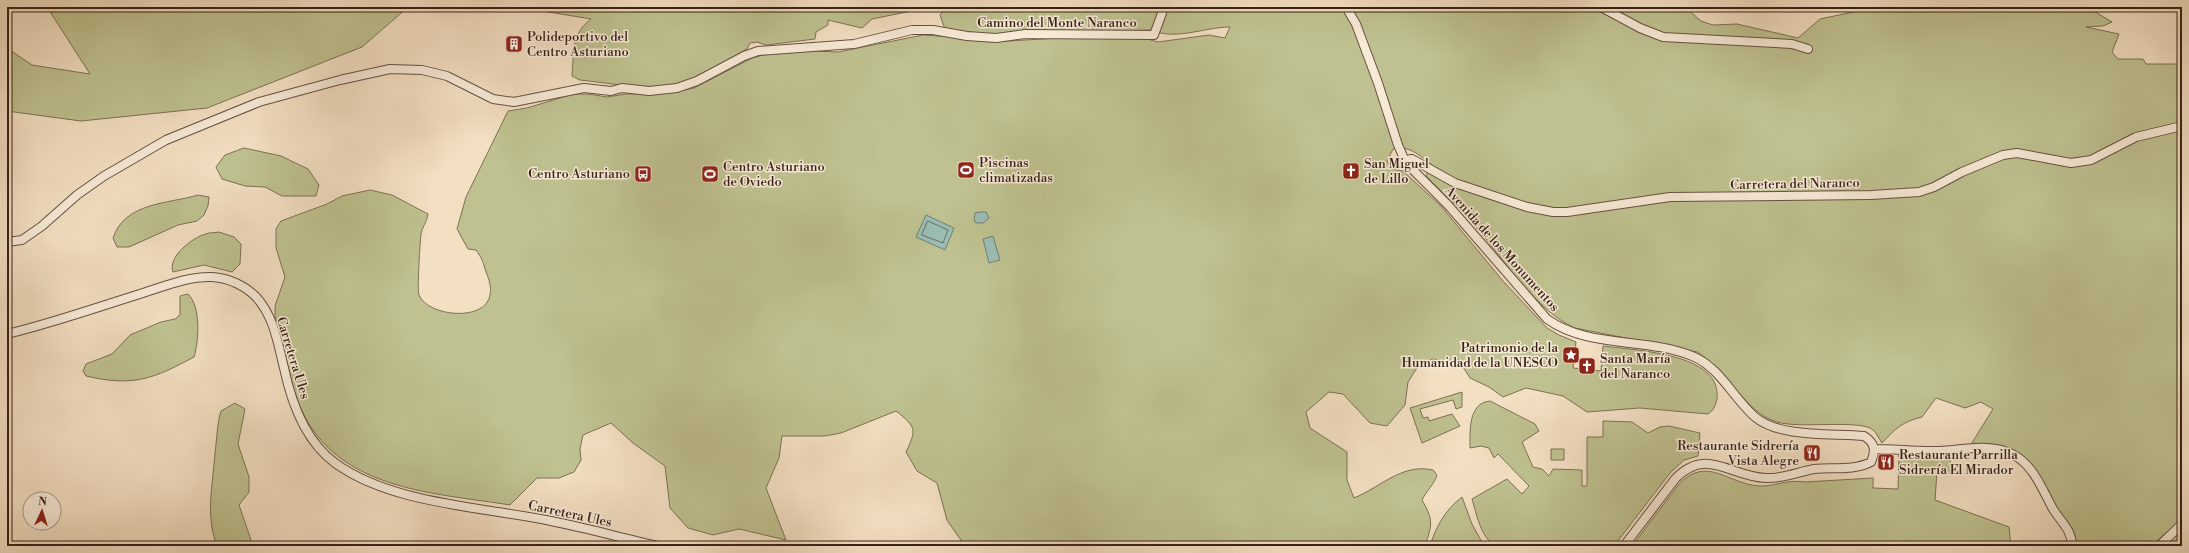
<svg xmlns="http://www.w3.org/2000/svg" width="2189" height="553" viewBox="0 0 2189 553" font-family="'Libre Bodoni',serif">
	<style>
		.green { fill: #bfc190; stroke: #7c7154 }
		.water { fill: #9bbdb3; stroke: #737f75 }
		.lines { fill: none; stroke-linecap: round; stroke-linejoin: round }
		.shore { stroke: #6a6f65; stroke-width: 1 }
		.minor-casing { stroke: #675042; stroke-width: 10 }
		.minor { stroke: #f7ead7; stroke-width: 8 }
		.labels { text-anchor: middle; dominant-baseline: central; stroke-width: 3; stroke-linejoin: round; paint-order: stroke }
		.street-label { font-size: 13px; fill: #382117; stroke: #f7ead7 }
		.poi-label { font-size: 13px; fill: #382117; stroke: #f7ead7; text-anchor: start }
	</style>
	<rect width="100%" height="100%" fill="#f3dfc2"/>
	<filter id="stains"><feTurbulence type="fractalNoise" baseFrequency=".005" numOctaves="4"/><feColorMatrix values="0 0 0 0 .2 0 0 0 0 .09 0 0 0 0 .02 0 0 0 .5 -.17"/></filter>
	<radialGradient id="worn" r=".72"><stop offset=".6" stop-color="#630" stop-opacity="0"/><stop offset="1" stop-color="#630" stop-opacity=".3"/></radialGradient>
	<path class="green" d="M47,7H408L362,47L207,108L81,121L7,111V48L32,65L90,74Z
		M519,7H931L872,19L862,28L828,20V25L816,32L815,39L766,45L757,42L750,43L747,49C732,57 717,68 702,76C665,95 619,84 580,80L572,76C574,53 571,34 591,19Z
		M946,7H1685L1701,21L1713,25L1737,24L1798,38L1820,19L1877,7H2087L2112,22L2103,26L2086,27L2119,34L2112,52L2118,59H2143L2146,64H2182V519L2151,546H2076L2044,484L2017,454L1970,446L1993,409L1981,402L1965,408L1936,398L1922,417C1902,422 1896,428 1882,443C1879,439 1877,433 1873,430C1861,419 1799,429 1777,422C1745,413 1727,369 1697,352L1575,328C1536,311 1503,258 1475,226C1460,209 1443,193 1426,176L1431,164C1419,155 1409,145 1393,149L1387,161L1392,169L1403,171L1441,206L1503,281L1547,328L1559,335L1576,342L1573,368L1584,369V372L1589,373L1590,370L1601,371L1603,346C1633,350 1714,353 1717,392C1718,400 1715,410 1708,414L1640,408L1587,412L1563,396L1526,388L1503,397L1489,387L1470,378L1458,359L1454,364L1434,359L1420,363L1408,382L1405,405L1387,426L1370,423L1343,394L1329,392L1306,412L1310,428L1347,452V480L1354,498C1381,487 1402,463 1433,470L1437,475C1434,485 1426,491 1422,500C1434,521 1432,524 1425,546H965L947,520L937,483L917,471L906,452C917,429 916,427 896,411L841,433L825,436H782L779,458L766,488L786,540L739,529L713,535L688,528L670,508L665,466L633,443L611,423L583,435L580,449L581,460L574,472L559,478H537L510,505C436,493 343,491 304,415C290,389 285,346 275,316V306L285,277L276,248V229L281,221L327,204L342,196L370,190L392,195L428,214C427,222 422,227 421,234C420,242 417,290 419,295C428,317 486,322 490,295C492,286 488,277 485,269C483,261 481,257 476,250L468,249L457,229L466,197L508,111L527,108L573,94H588L607,97L626,94L669,93L694,88L752,58L767,54L813,51L838,52L923,35L1008,41L1077,37L1144,38L1158,42L1209,35L1225,38L1230,27C1205,27 1175,41 1152,30L988,34L945,29L940,15Z
		M244,148L281,156L308,169L319,185L316,196H282L265,187L245,186L222,179L216,167L225,155Z
		M198,195L209,197L208,206L204,215L197,221L178,225L129,247H117L113,238C125,202 168,204 198,195Z
		M219,232L234,237L241,244L240,264L232,272L204,265L173,272C167,257 193,237 206,234C210,232 215,233 219,232Z
		M188,294C201,306 199,341 194,357C153,379 133,387 86,376L83,371L86,364L112,354L130,335L161,322L175,319L180,315V296Z
		M1462,392V407L1456,409L1453,400L1420,409L1423,418L1428,417L1429,421L1452,414L1460,426L1422,443L1410,408Z
		M1490,401L1535,424L1539,431L1522,442L1533,467L1542,469L1549,476L1553,469L1582,470V486H1587V437H1603V421L1632,422L1648,433L1660,427L1669,426L1700,433L1698,456L1684,460L1670,473L1614,546H1495C1480,536 1477,515 1472,499L1507,479L1522,494L1529,486L1498,454L1494,458L1489,448L1481,446L1470,448C1470,431 1468,403 1490,401Z
		M235,403L245,409L238,444L249,477V492L239,505L253,546H217C205,515 213,485 215,453C217,438 217,425 221,411Z
		M1551,449H1564V460H1551Z
		M1899,452L1949,454L1952,473L1937,472L1935,500L2009,527L2011,546H1632L1679,484C1707,455 1728,484 1759,486C1772,487 1787,479 1805,482L1873,478V488L1898,489Z
		M1462,497L1472,524L1484,546H1430C1436,527 1445,510 1462,497Z
		M2182,530V546H2164Z"/>
	<path class="water" d="M980,212H986L989,218L983,223H976L974,220L975,213Z
		M926,215L954,228L945,250L916,237Z
		M993,236L1000,260L989,263L983,239Z"/>
	<g class="lines">
		<path class="shore" d="M928,221L948,230L943,243L922,235Z"/>
		<defs>
			<path id="minor" d="M1346,7L1356,24L1378,83L1398,145L1406,163L1448,205L1547,319C1589,349 1646,337 1692,356C1720,367 1733,398 1755,417C1780,438 1832,433 1864,436C1875,443 1876,450 1871,462C1853,471 1833,467 1814,469C1798,472 1782,479 1766,478C1730,477 1707,446 1675,479L1624,546
				M1601,7L1640,28L1663,37L1792,44L1808,49
				M1406,160L1412,159L1455,183L1527,207L1553,212H1567L1670,197L1871,195L1919,192L1934,187L1962,172L2003,155L2017,153L2071,163L2091,160L2136,137L2182,126
				M7,242L22,240L42,226L77,195L104,176L166,140L259,102L340,80L390,69L422,70L447,76L493,99L514,102L584,88L611,91L622,88L649,91L677,88L697,81L744,56L758,51L854,44L912,30H933L967,36L996,38L1025,34L1154,35L1162,13V7
				M7,334C53,323 98,307 143,293C165,286 189,276 212,277C229,278 246,286 257,298C274,317 278,344 284,368C291,401 305,441 335,463C391,504 484,507 551,521C587,528 622,538 658,546
				M1875,449C1893,449 1912,451 1930,451C1957,452 1989,441 2014,455C2034,466 2043,491 2053,509C2061,522 2072,530 2072,546
				M2159,546L2182,524"/>
		</defs>
		<use href="#minor" class="minor-casing"/>
		<use href="#minor" class="minor"/>
	</g>
	<defs>
		<symbol id="building-square" viewBox="-11 -11 22 22"><rect x="-9" y="-9" width="18" height="18" rx="4" fill="#8f2418" stroke="#f7ead7"/><path d="M-4-6H4V6H1V3H-1V6H-4ZM-2.5-4.3h1.7v1.8h-1.7ZM.8-4.3h1.7v1.8H.8ZM-2.5-1h1.7V.8h-1.7ZM.8-1h1.7V.8H.8Z" fill="#fff"/></symbol>
		<symbol id="stadium-square" viewBox="-11 -11 22 22"><rect x="-9" y="-9" width="18" height="18" rx="4" fill="#8f2418" stroke="#f7ead7"/><path d="M0-5a6.5 5 0 1 0 0 10a6.5 5 0 1 0 0-10ZM-3.5-1.8h7v3.6h-7Z" fill="#fff"/></symbol>
		<symbol id="church-square" viewBox="-11 -11 22 22"><rect x="-9" y="-9" width="18" height="18" rx="4" fill="#8f2418" stroke="#f7ead7"/><path d="M-1.2-6h2.4v3.5h3.3v2.4h-3.3V6h-2.4V-.1h-3.3v-2.4h3.3Z" fill="#fff"/></symbol>
		<symbol id="bus-square" viewBox="-11 -11 22 22"><rect x="-9" y="-9" width="18" height="18" rx="4" fill="#8f2418" stroke="#f7ead7"/><path d="M-5-6H5V4H4V6H2V4H-2V6H-4V4H-5ZM-3.5-4V0h7V-4ZM-3.5 1.2v1.5H-2V1.2ZM2 1.2v1.5H3.5V1.2Z" fill="#fff"/></symbol>
		<symbol id="sight-square" viewBox="-11 -11 22 22"><rect x="-9" y="-9" width="18" height="18" rx="4" fill="#8f2418" stroke="#f7ead7"/><path d="M0-6L1.8-2.2L6-1.7L2.9 1.2L3.7 5.4L0 3.3L-3.7 5.4L-2.9 1.2L-6-1.7L-1.8-2.2Z" fill="#fff"/></symbol>
		<symbol id="restaurant-square" viewBox="-11 -11 22 22"><rect x="-9" y="-9" width="18" height="18" rx="4" fill="#8f2418" stroke="#f7ead7"/><path d="M-5-6h1v4h1v-4h1v4h1v-4h1v5L-1.5 .5V6h-2V.5L-5-1ZM5-6V6H3V1.5H1.5Q1.5-4 5-6Z" fill="#fff"/></symbol>
	</defs>
	<g fill-rule="evenodd">
		<use href="#building-square" x="504" y="34" width="20" height="20"/>
		<use href="#stadium-square" x="956" y="160" width="20" height="20"/>
		<use href="#church-square" x="1341" y="161" width="20" height="20"/>
		<use href="#bus-square" x="633" y="164" width="20" height="20"/>
		<use href="#stadium-square" x="700" y="164" width="20" height="20"/>
		<use href="#sight-square" x="1561" y="345" width="20" height="20"/>
		<use href="#church-square" x="1577" y="356" width="20" height="20"/>
		<use href="#restaurant-square" x="1802" y="443" width="20" height="20"/>
		<use href="#restaurant-square" x="1876" y="452" width="20" height="20"/>
	</g>
	<g class="labels">
		<g class="street-label">
			<text x="1057" y="23">Camino del Monte Naranco</text>
			<text transform="translate(1795 184) rotate(-1)">Carretera del Naranco</text>
			<text transform="translate(1502 249) rotate(48)">Avenida de los Monumentos</text>
			<text transform="translate(293 358) rotate(73)">Carretera Ules</text>
			<text transform="translate(570 514) rotate(12)">Carretera Ules</text>
		</g>
		<g class="poi-label">
			<text x="527" y="37">Polideportivo del<tspan x="527" dy="15">Centro Asturiano</tspan></text>
			<text x="979" y="163">Piscinas<tspan x="979" dy="15">climatizadas</tspan></text>
			<text x="1364" y="164">San Miguel<tspan x="1364" dy="15">de Lillo</tspan></text>
			<text x="723" y="167">Centro Asturiano<tspan x="723" dy="15">de Oviedo</tspan></text>
			<text x="630" y="174" text-anchor="end">Centro Asturiano</text>
			<text x="1558" y="348" text-anchor="end">Patrimonio de la<tspan x="1558" dy="15">Humanidad de la UNESCO</tspan></text>
			<text x="1600" y="359">Santa María<tspan x="1600" dy="15">del Naranco</tspan></text>
			<text x="1799" y="446" text-anchor="end">Restaurante Sidrería<tspan x="1799" dy="15">Vista Alegre</tspan></text>
			<text x="1899" y="455">Restaurante Parrilla<tspan x="1899" dy="15">Sidrería El Mirador</tspan></text>
		</g>
	</g>
	<rect width="2189" height="553" fill="none" stroke="#f3dfc2" stroke-width="24"/>
	<rect x="8" y="8" width="2173" height="537" fill="none" stroke="#382117" stroke-width="2"/>
	<rect x="12" y="12" width="2165" height="529" fill="none" stroke="#382117"/>
	<g transform="translate(42 511) rotate(4)"><circle r="19" fill="#f7ead7" stroke="#ab9a8a"/>
	<path d="M0-3L7 15L0 10L-7 15Z" fill="#8f2418"/>
	<text y="-6" font-size="11" font-weight="bold" text-anchor="middle" fill="#382117">N</text>
	</g>
	<rect width="100%" height="100%" filter="url(#stains)"/>
	<rect width="100%" height="100%" fill="url(#worn)"/>
</svg>
